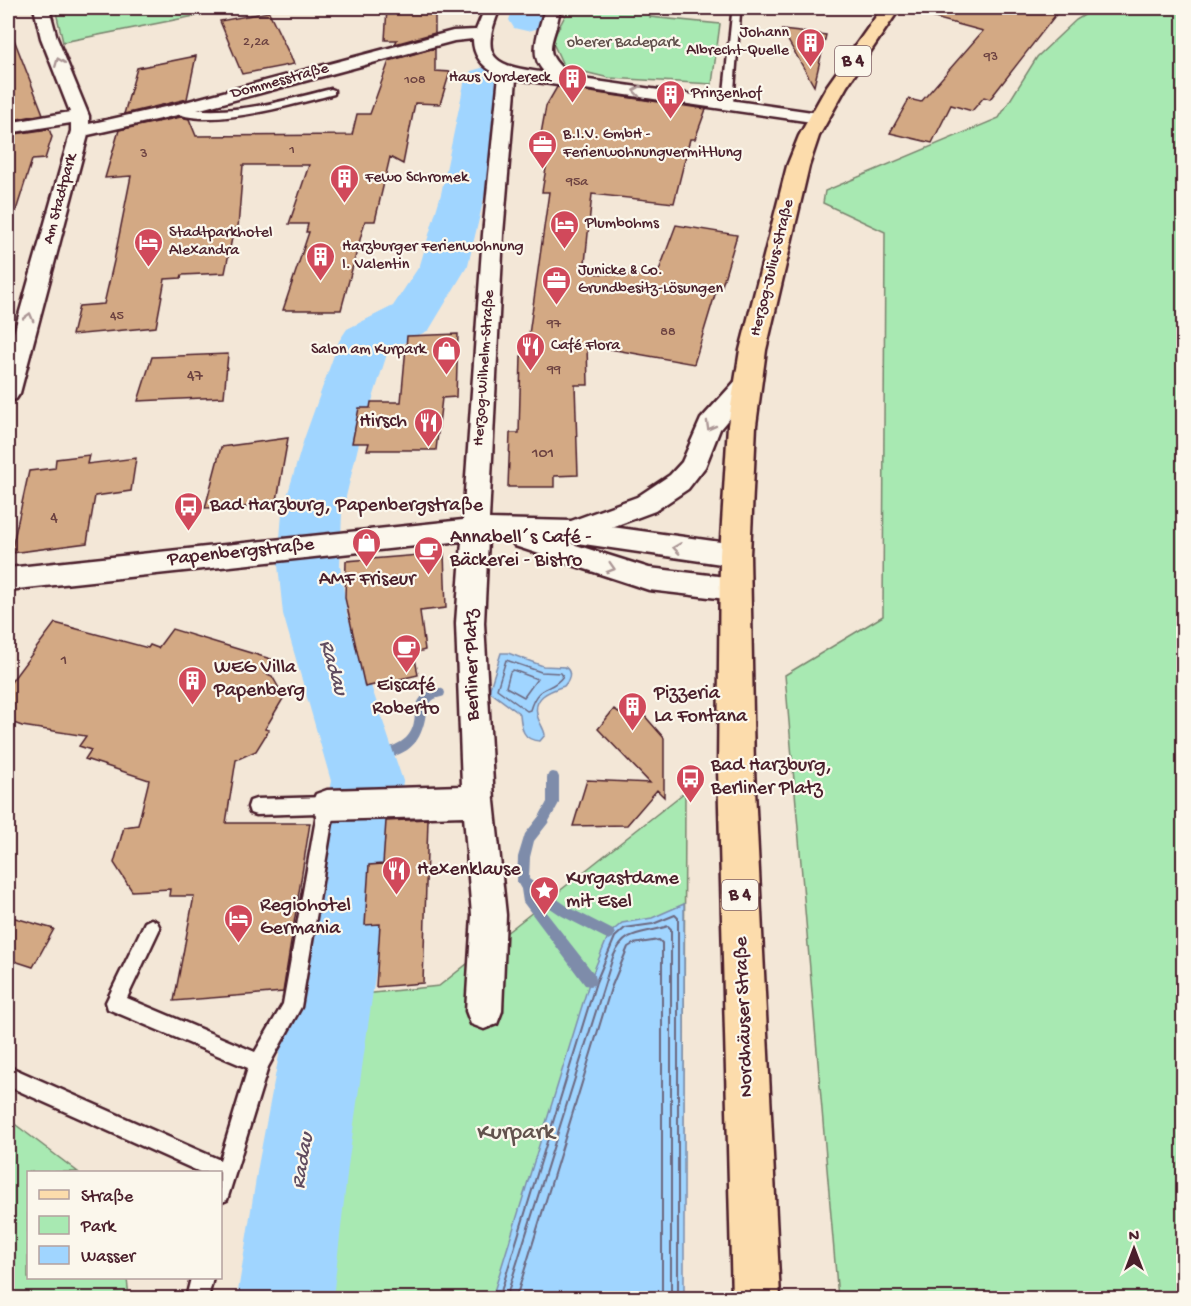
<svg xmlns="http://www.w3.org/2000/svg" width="1191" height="1306" viewBox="0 0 1191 1306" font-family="'Gochi Hand',sans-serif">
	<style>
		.green { fill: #a8e9b2; stroke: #79846e; stroke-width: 1.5 }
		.water { fill: #a0d5ff; stroke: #7e8caa; stroke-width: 1.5 }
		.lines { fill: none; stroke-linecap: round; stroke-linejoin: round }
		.shore-far1 { stroke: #6c6880; stroke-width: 1.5 }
		.shore { stroke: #6c6880; stroke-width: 2 }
		.stream { fill: #7e8caa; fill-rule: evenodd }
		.river { fill: #a0d5ff; fill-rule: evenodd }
		.building { fill: #d3a984; stroke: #4a1f2b; stroke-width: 1.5 }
		.lane-casing { stroke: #4a1f2b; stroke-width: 5 }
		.street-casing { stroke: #4a1f2b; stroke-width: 5 }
		.primary-casing { stroke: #4a1f2b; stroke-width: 5 }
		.lane { fill: #fbf7ec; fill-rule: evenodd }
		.street { fill: #fbf7ec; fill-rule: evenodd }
		.primary { fill: #fcdcac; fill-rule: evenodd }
		.oneway { stroke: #ab9695 }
		.labels { text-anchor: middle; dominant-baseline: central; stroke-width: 4.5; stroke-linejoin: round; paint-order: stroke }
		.far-number-label { font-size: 14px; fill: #6c4241 }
		.far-poi-label { font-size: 16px; fill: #4a1f2b; stroke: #fbf7ec; text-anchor: start }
		.far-park-label { font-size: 16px; fill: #62524d; stroke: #fbf7ec }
		.far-street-label { font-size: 16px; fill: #4a1f2b; stroke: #fbf7ec }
		.number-label { font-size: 16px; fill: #6c4241 }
		.shield { fill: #fbf7ec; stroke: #7f6065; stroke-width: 1.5 }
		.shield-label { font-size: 18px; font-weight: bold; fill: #4a1f2b }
		.poi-label { font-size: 20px; fill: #4a1f2b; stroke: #fbf7ec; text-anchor: start }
		.street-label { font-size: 20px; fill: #4a1f2b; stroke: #fbf7ec }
		.water-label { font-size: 21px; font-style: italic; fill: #604c60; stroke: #fbf7ec }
		.near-park-label { font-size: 24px; fill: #62524d; stroke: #fbf7ec }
	</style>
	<rect width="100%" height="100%" fill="#f3e7d7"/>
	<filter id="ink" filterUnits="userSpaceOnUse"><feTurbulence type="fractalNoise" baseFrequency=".0167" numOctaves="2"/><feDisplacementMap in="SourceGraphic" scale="12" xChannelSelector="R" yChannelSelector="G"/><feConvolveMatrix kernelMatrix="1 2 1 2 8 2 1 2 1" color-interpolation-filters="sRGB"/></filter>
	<g filter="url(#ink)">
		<path class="green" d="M55,8H235L63,42Z
			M569,8H653L650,17L720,24L712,84L609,78L564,67L552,41Z
			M1096,8H1183V1298H838L785,675L883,616L885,232L823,203L825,191L999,118L1037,57L1076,20Z
			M685,792L683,1298H262L288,1171L317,999L439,986Z
			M8,1119L78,1172H28V1278H127L129,1298H8Z"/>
		<path class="water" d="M501,653H508L543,666L565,667C573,672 569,681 564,686C549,691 531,697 538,718C540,724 544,728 545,735L540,741C523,741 521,728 520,714L489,691Z
			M684,904V1298H492L590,980L609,934L622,923L652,918Z"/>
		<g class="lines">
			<path class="shore-far1" d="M506,660L541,672L561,673L563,676C551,693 538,682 530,710L527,711L497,689Z
				M513,670L537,679L524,697L506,687L510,672Z"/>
			<path class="shore" d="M499,1298L596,982L615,937L625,928L653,924L675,915L678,918V1298
				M506,1298L613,957C626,928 642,935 668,926L671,929V1298
				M516,1298L611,988L628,947L633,944L659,940L662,943V1298"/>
			<path class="stream" d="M440,688L444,690L445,693L444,696C439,698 434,698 431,702C427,706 426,713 425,719C419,747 406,754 380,760C372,762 364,765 357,763L355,759L357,755C373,750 393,750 406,738C424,721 403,696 440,688Z
				M553,772L557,773L559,777V803L548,823L534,841L530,857L529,879L570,908L613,930L615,934L613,938L609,940L562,916L534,897L595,975L596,980L595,985L590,986L585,985L523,902L521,889L517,882L518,857L525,834L540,815L547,802V777L549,773Z"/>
			<path class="river" d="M513,8H549L540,28L527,31L514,28L509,20Z
				M485,67L499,71L505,79L485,194L468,265L429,330L388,351L360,439L342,513L340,565L347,614L403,781L348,1166L333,1298H237L258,1166L331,781L283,614L278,565L282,513L304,439L339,341L347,329L393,306L420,265L441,194L465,79L471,71Z"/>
		</g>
		<path class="building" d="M387,8H435V33L395,44L397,40H385Z
			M932,8H1061L990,99L984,97L972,111L951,105L932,143L890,133L909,99L921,102L983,31L931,17Z
			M269,12L294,64L242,74L220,21Z
			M10,29L43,114L8,121V30Z
			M782,30L826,35L814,86Z
			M435,48V71L450,72L440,104L415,103L403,164L390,157L375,221H365L341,310H283L309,232H306L308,224H289L309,165H243L238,228H234L225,273L182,275L181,278L165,279L156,327L72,335L79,306L104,304L114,261L131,176L105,178L119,130L181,117L189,119L196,136L352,135L357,114H370L389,61Z
			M196,56L187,99L124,114L137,68Z
			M557,87L706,109L695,139H690L674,203L592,194L584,273L657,276L676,225L737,235L721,289L717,288L694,364L587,345L588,385H575L578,475L554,476V487H508L510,433H519L521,356H526L549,192H542L548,156H537L546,106Z
			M49,129L52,137L45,159L32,160L14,217L8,216V135Z
			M458,334L456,397L442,398L436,450H367L369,443H352L359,408H370L371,402H401L407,336Z
			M228,354L224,397L138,401L152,357Z
			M288,438L276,506L205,508L221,447Z
			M89,455L87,464L136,458L131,491L95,496L87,543L11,553L29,471L55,468L56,459Z
			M444,553L446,608L420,611L425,650L414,653L418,675L365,687L345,598L346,561Z
			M55,623L148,648L150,645L158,648L172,629L274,660L265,673L272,676L284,697L265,729L269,730L256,751L236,760L226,823H310L283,992L174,1001L194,896H169L170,889L132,891L114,863L124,827L138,825L149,780L85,759L91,750L79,746L86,736L22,726L8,721V686Z
			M636,706L664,738V797L657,790L627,825L573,826L587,780L650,783L598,729L614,709L627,718Z
			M428,819L423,983L376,987L380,924L365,925L369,865L383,864L386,821Z
			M8,916L54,929L33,967L8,959Z"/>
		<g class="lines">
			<defs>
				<path id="lane" d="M736,12L740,14L733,103L728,106L723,103L732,14Z
					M331,89L334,90V94C299,103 202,132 171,110L176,107C230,117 279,102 331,89Z
					M327,797L333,799L335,805L301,1007L268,1067L227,1200L220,1203V1172H200L8,1086V1066L220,1160L248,1068L108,1009L106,1002L145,922L151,919L157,922L160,928L127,998L255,1052L283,1004L317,813L256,815L250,813L248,807L250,801L256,799Z
					M191,1278H213L208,1298H186Z"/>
				<path id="street" d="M34,8H49L57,38L89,116V124L174,105L453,31L476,30L485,8H500C477,62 497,66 546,73C526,57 540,29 545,8H560C555,46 536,51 575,78L819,113L825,114L828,118L825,122L819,123L516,79L503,234L489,519L571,521L637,497L670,475L682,462L701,419L740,376L748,374L756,376L760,382L720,429L705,467L688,489L655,511L612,527L735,544L744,548L748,555L744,562L735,566L563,541L649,568L735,578L745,581L749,589L745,597L735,600L649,590L515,546L511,540L488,539L484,623L494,801L506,915L502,1011L497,1024L484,1029L471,1024L466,1011L472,915L464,816L327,820L316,816L311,805L316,794L327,790L462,786L456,623L462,541L8,590V568L463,520L483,234L499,75C484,68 473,57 473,39L454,41L182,114L88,135L20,393L16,399L8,401V354L71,131V123L8,133V123L70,112L41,38Z"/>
				<path id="primary" d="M882,8H900L847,86L819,136L809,166L766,350L756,425L750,555L754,769L780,1298H732L718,769L720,555L728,425L740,350L787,166L799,136L827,86Z"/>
			</defs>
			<use href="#lane" class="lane-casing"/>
			<use href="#street" class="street-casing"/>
			<use href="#primary" class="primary-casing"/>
			<use href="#lane" class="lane"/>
			<use href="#street" class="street"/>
			<use href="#primary" class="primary"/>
		</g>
		<defs><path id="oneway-chevron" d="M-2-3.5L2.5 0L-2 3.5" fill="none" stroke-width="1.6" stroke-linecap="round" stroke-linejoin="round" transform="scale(1.5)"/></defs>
		<g class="oneway">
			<use href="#oneway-chevron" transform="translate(59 62) rotate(-112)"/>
			<use href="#oneway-chevron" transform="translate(637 91) rotate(-172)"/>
			<use href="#oneway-chevron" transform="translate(29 317) rotate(-75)"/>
			<use href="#oneway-chevron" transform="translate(710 426) rotate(119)"/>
			<use href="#oneway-chevron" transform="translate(677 548) rotate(-172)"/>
			<use href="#oneway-chevron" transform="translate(611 568) rotate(17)"/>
		</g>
	</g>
	<defs>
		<symbol id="building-pin" viewBox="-11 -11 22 30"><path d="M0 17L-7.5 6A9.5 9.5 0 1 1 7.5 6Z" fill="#d1495b" stroke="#fbf7ec"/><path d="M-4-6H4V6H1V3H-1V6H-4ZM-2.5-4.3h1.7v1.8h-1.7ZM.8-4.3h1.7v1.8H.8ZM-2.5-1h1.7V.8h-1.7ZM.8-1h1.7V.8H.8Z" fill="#fff"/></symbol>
		<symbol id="office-pin" viewBox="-11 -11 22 30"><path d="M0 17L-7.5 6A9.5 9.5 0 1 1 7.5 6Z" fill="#d1495b" stroke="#fbf7ec"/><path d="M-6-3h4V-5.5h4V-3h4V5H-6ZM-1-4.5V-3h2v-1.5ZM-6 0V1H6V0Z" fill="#fff"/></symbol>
		<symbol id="hotel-pin" viewBox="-11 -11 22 30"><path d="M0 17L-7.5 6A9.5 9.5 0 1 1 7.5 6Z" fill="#d1495b" stroke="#fbf7ec"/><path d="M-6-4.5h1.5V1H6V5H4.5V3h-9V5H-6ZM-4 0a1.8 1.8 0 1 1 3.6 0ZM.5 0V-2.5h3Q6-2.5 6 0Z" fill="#fff"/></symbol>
		<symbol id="restaurant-pin" viewBox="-11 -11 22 30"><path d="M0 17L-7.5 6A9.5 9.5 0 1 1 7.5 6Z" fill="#d1495b" stroke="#fbf7ec"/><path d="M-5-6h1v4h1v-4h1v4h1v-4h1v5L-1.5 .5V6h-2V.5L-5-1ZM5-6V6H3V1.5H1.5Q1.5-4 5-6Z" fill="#fff"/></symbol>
		<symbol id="shop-pin" viewBox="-11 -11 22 30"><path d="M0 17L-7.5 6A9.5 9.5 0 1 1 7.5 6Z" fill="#d1495b" stroke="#fbf7ec"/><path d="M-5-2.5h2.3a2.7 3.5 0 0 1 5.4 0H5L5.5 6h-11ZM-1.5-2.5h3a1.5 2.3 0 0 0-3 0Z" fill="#fff"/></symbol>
		<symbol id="bus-pin" viewBox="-11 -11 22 30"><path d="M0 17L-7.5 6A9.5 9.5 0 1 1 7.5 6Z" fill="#d1495b" stroke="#fbf7ec"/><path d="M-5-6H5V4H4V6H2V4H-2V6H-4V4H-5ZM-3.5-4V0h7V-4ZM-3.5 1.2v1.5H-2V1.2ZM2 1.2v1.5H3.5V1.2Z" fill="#fff"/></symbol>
		<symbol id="cafe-pin" viewBox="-11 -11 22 30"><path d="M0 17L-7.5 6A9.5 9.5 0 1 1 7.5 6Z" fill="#d1495b" stroke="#fbf7ec"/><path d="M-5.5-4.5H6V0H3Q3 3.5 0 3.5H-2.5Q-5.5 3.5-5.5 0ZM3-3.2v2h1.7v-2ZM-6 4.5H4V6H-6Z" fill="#fff"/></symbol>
		<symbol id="sight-pin" viewBox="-11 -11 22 30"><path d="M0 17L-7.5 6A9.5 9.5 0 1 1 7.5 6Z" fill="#d1495b" stroke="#fbf7ec"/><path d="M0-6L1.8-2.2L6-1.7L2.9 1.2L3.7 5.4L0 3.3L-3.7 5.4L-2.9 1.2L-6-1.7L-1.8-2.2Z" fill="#fff"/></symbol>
	</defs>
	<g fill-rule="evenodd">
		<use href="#building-pin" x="794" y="26" width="33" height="45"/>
		<use href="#building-pin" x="556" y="62" width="33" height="45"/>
		<use href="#building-pin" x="654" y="78" width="33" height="45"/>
		<use href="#office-pin" x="526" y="128" width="33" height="45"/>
		<use href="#building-pin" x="328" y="162" width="33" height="45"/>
		<use href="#hotel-pin" x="548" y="208" width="33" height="45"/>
		<use href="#hotel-pin" x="132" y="226" width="33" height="45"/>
		<use href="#building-pin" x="304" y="240" width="33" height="45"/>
		<use href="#office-pin" x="540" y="264" width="33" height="45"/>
		<use href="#restaurant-pin" x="514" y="330" width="33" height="45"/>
		<use href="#shop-pin" x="430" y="334" width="33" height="45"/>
		<use href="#restaurant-pin" x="412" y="406" width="33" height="45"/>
		<use href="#bus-pin" x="172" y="490" width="33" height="45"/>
		<use href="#shop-pin" x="350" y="526" width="33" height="45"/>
		<use href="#cafe-pin" x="412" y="534" width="33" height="45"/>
		<use href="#cafe-pin" x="390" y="632" width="33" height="45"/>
		<use href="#building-pin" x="176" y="664" width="33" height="45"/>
		<use href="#building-pin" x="616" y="690" width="33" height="45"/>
		<use href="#bus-pin" x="674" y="762" width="33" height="45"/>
		<use href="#restaurant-pin" x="380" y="854" width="33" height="45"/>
		<use href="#sight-pin" x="528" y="874" width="33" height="45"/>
		<use href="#hotel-pin" x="222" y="902" width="33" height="45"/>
	</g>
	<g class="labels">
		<g class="far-number-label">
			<text x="256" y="42">2,2a</text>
			<text x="991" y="57">93</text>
			<text x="415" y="80">108</text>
			<text x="292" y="150">1</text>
			<text x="144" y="154">3</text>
			<text x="577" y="182">95a</text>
			<text x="117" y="316">45</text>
			<text x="554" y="324">97</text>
			<text x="668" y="332">88</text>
			<text x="554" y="370">99</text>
		</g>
		<g class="far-poi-label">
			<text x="789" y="33" text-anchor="end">Johann<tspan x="789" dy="18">Albrecht-Quelle</tspan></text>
			<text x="551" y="78" text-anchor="end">Haus Vordereck</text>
			<text x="691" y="94">Prinzenhof</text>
			<text x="563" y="135">B.I.V. GmbH -<tspan x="563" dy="18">Ferienwohnungvermittlung</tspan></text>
			<text x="365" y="178">Fewo Schromek</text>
			<text x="585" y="224">Plumbohms</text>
			<text x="169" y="233">Stadtparkhotel<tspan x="169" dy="18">Alexandra</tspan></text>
			<text x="342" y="247">Harzburger Ferienwohnung<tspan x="342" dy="18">I. Valentin</tspan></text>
			<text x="578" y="271">Junicke &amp; Co.<tspan x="578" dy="18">Grundbesitz-Lösungen</tspan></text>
			<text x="551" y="346">Café Flora</text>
			<text x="426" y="350" text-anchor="end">Salon am Kurpark</text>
		</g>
		<g class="far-park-label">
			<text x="623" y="43">oberer Badepark</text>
		</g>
		<g class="far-street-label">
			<text transform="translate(280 82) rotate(-15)">Dommesstraße</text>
			<text transform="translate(61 199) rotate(-75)">Am Stadtpark</text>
			<text transform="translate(773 268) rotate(-76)">Herzog-Julius-Straße</text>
			<text transform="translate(485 368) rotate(-86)">Herzog-Wilhelm-Straße</text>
		</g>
		<g class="number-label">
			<text x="195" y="377">47</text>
			<text x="543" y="454">101</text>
			<text x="54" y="519">4</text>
			<text x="64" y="661">1</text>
		</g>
		<g class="shield">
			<rect x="835" y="46" width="36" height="30" rx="4.5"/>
			<rect x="722" y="880" width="36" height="30" rx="4.5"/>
		</g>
		<g class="shield-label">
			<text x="853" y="61">B 4</text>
			<text x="740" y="895">B 4</text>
		</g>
		<g class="poi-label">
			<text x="407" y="422" text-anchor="end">Hirsch</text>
			<text x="210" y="506">Bad Harzburg, Papenbergstraße</text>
			<text x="450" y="538">Annabell´s Café -<tspan x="450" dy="23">Bäckerei - Bistro</tspan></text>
			<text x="367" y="580" text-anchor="middle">AMF Friseur</text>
			<text x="214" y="668">WEG Villa<tspan x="214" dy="23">Papenberg</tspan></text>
			<text x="406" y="686" text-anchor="middle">Eiscafé<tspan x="406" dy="23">Roberto</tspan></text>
			<text x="654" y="694">Pizzeria<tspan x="654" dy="23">La Fontana</tspan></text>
			<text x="711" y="766">Bad Harzburg,<tspan x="711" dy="23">Berliner Platz</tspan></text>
			<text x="417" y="870">Hexenklause</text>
			<text x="566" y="879">Kurgastdame<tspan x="566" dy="23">mit Esel</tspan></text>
			<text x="260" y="906">Regiohotel<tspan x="260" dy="23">Germania</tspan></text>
		</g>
		<g class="street-label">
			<text transform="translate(241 553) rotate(-6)">Papenbergstraße</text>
			<text transform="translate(473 665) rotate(-91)">Berliner Platz</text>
			<text transform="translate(745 1017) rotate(-92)">Nordhäuser Straße</text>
		</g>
		<g class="water-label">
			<text transform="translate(332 668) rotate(73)">Radau</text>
			<text transform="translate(304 1161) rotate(-81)">Radau</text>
		</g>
		<g class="near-park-label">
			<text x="516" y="1133">Kurpark</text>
		</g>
	</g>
	<rect width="1191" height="1306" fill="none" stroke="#fbf7ec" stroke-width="30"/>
	<rect x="15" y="15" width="1161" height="1276" fill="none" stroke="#4a1f2b" stroke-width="2" filter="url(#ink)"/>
	<rect x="27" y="1171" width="195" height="108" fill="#fbf7ec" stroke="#b4a19f" stroke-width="1.5"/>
	<rect x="39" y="1190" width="30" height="9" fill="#fcdcac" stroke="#b4a19f" stroke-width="1.5"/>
	<text x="81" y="1201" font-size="18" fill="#4a1f2b">Straße</text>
	<rect x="39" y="1216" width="30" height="18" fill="#a8e9b2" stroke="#b4a19f" stroke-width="1.5"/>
	<text x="81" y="1231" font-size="18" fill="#4a1f2b">Park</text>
	<rect x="39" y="1246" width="30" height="18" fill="#a0d5ff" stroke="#b4a19f" stroke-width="1.5"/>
	<text x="81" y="1261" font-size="18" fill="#4a1f2b">Wasser</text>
	<g transform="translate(1134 1249)" stroke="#fbf7ec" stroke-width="4.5" paint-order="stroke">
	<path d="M0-4.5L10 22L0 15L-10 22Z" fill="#4a1f2b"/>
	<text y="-9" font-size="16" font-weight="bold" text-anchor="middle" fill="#4a1f2b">N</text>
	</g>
</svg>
